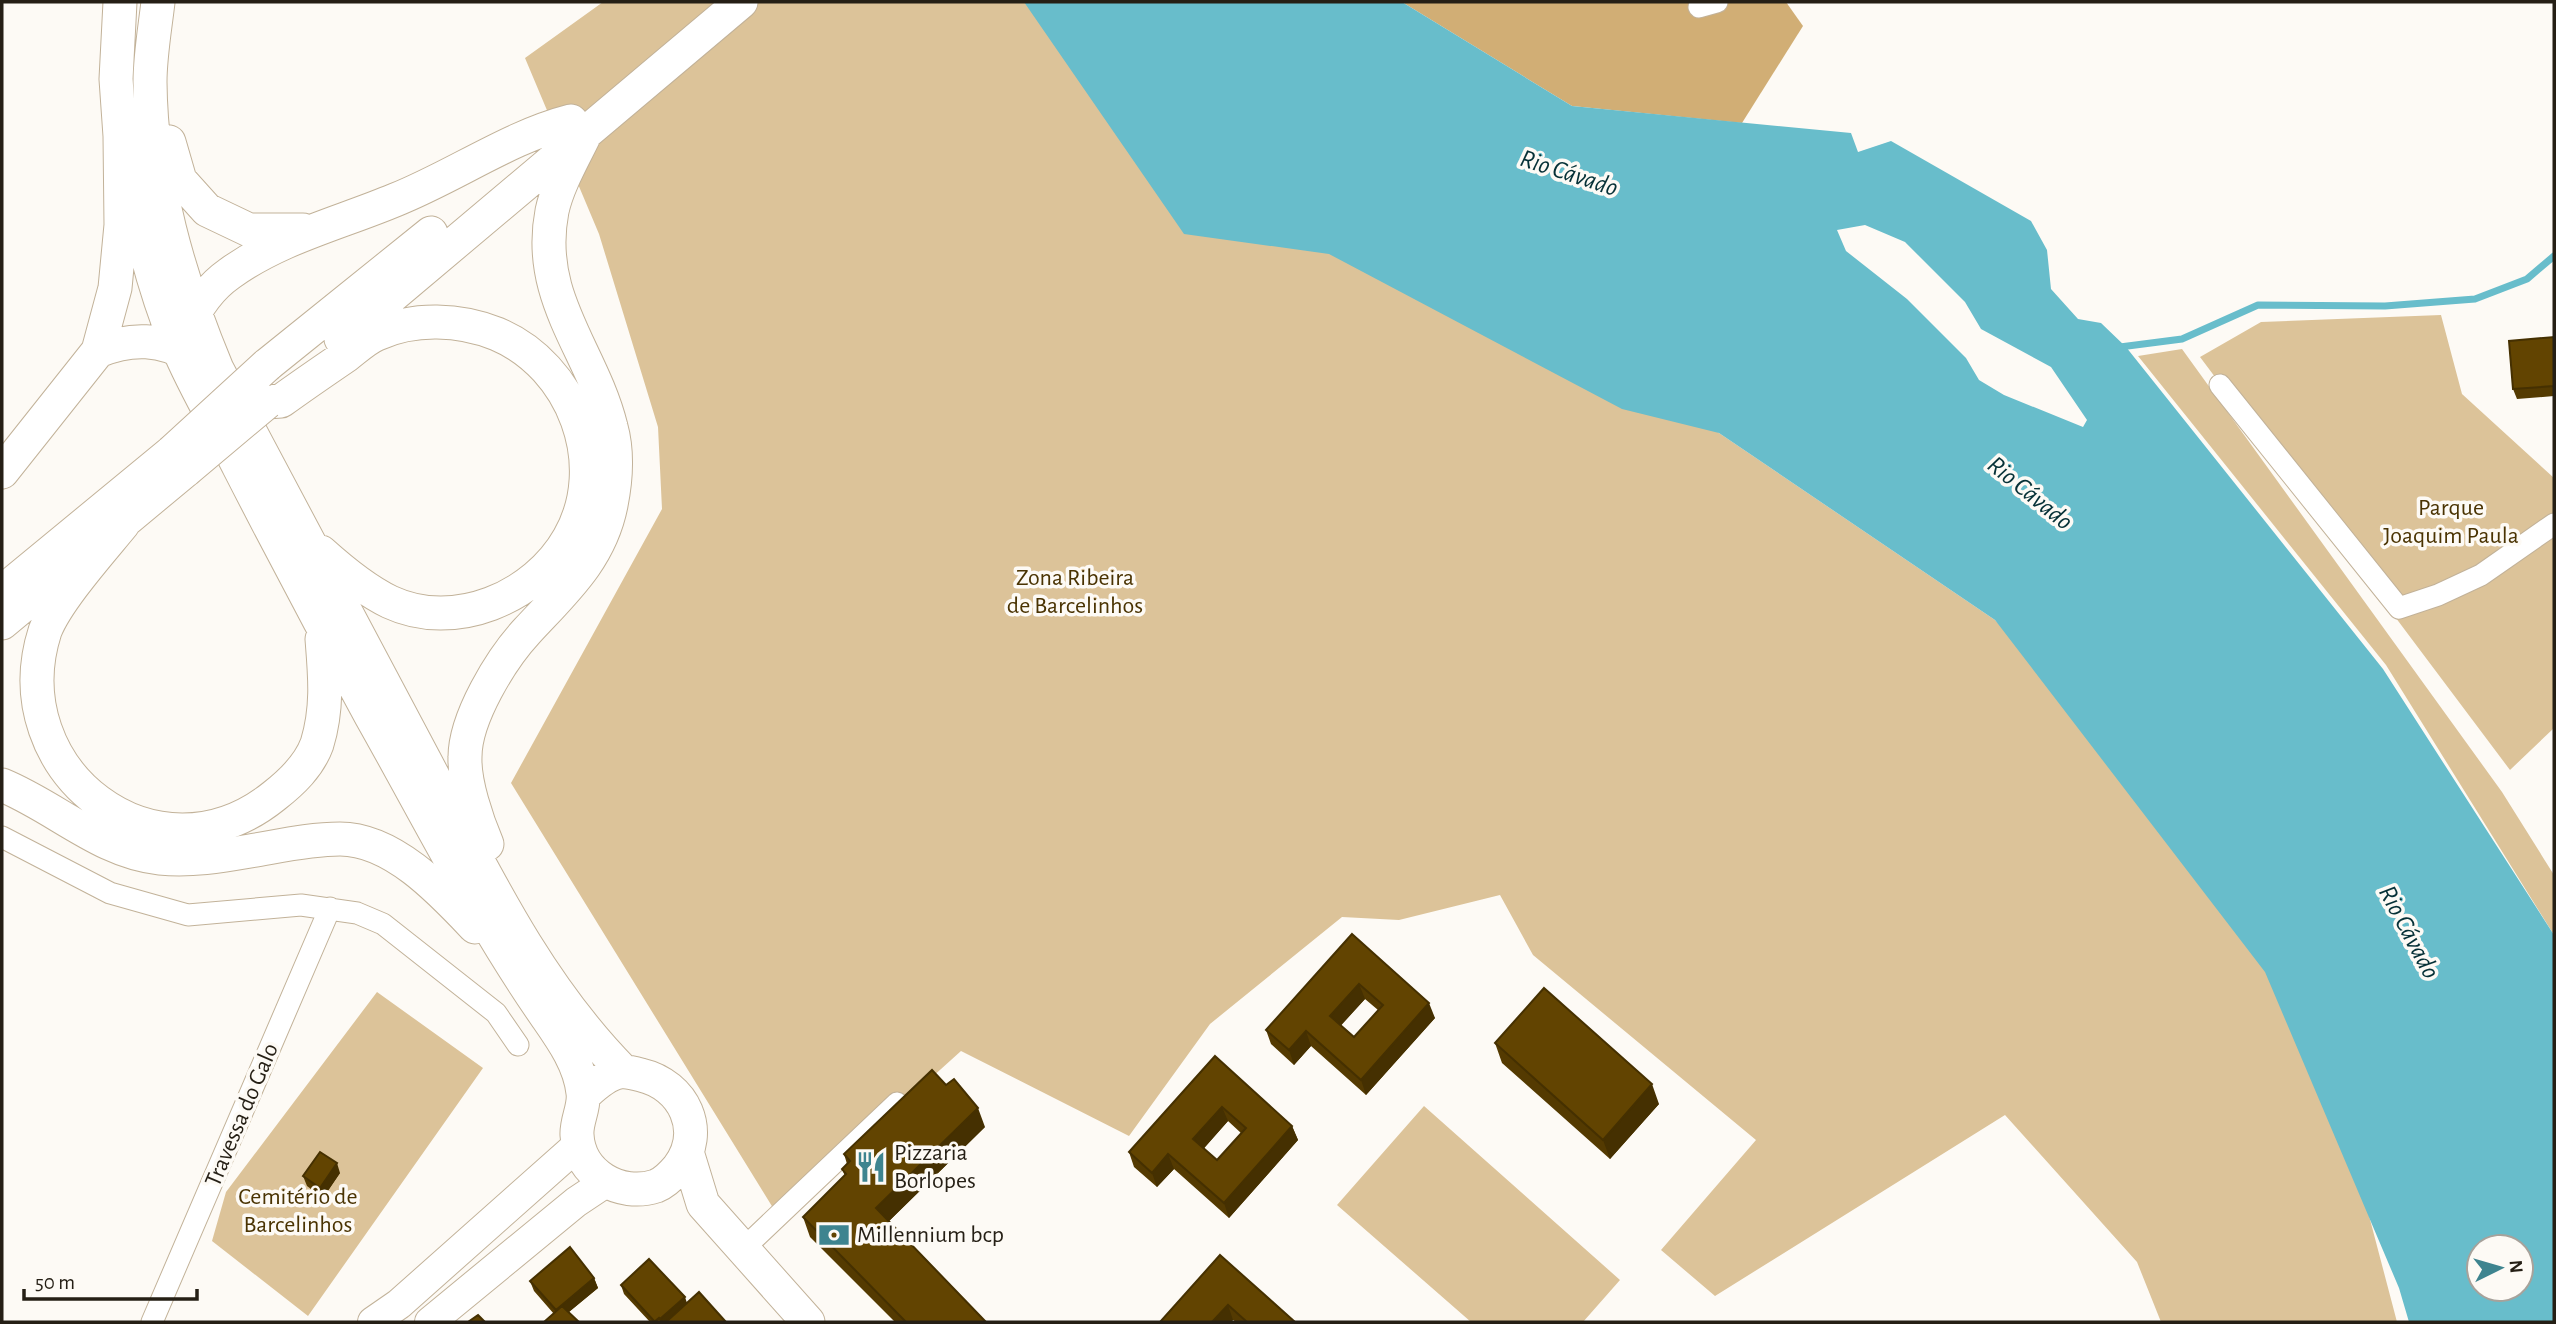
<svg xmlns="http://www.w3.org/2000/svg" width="2556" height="1324" viewBox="0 0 2556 1324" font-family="'Alegreya Sans',sans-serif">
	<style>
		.green { fill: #dcc399 }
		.forest { fill: #d1ae75 }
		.water { fill: #68bdcb; fill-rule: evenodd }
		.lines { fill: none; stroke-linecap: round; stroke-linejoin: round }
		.stream { stroke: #68bdcb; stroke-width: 7 }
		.street-casing { stroke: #c2b299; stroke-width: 23 }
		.secondary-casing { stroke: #c2b299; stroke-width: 32 }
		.primary-casing { stroke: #c2b299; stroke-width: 35 }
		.street { stroke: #fff; stroke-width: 21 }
		.secondary { stroke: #fff; stroke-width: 30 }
		.primary { stroke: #fff; stroke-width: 33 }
		.primary-bridge-casing { stroke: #c2b299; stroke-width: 35; stroke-linecap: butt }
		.primary-bridge { stroke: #fff; stroke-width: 33 }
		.wall { fill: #543a01; fill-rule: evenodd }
		.shaded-wall { fill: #453001 }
		.building { fill: #624401; stroke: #453001; stroke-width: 2; fill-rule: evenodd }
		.labels { text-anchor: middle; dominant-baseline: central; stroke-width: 7; stroke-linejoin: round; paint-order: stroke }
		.park-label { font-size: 24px; fill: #4a3302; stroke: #fdfaf5 }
		.street-label { font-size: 24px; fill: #251f15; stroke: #fdfaf5 }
		.poi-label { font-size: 24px; fill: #251f15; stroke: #fdfaf5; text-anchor: start }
		.water-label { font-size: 26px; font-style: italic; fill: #063137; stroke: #fdfaf5 }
	</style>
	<rect width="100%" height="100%" fill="#fdfaf5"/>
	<path class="green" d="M603,2H1061L1719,433L1995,620L2297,942L2397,1322H2161L2137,1262L2005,1115L1715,1296L1661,1250L1756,1140L1533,955L1500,895L1399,920L1342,917L1210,1024L1129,1136L961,1051L778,1216L511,783L662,509L658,427L599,234L525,58Z
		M2441,315L2462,394L2554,478V728L2510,770L2200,357L2261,322Z
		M2182,349L2502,792L2554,875V935L2386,665L2138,356Z
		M377,992L483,1068L308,1316L212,1241L226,1192Z
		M1424,1106L1620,1280L1583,1322H1471L1337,1205Z"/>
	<path class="forest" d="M1402,2H1786L1803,26L1742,123L1572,106Z"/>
	<path class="water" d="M1024,2H1402L1572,106L1851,133L1858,152L1891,141L2031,221L2047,250L2051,289L2078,319L2101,323L2126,347L2383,669L2554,935V1322H2409L2399,1288L2265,972L1995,620L1719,433L1622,409L1329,254L1184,234ZM1865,225L1905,242L1965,302L1981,329L2051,367L2087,420L2083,427L2004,395L1979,380L1966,358L1907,299L1846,251L1837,230ZM2479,1247H2521V1289H2479Z"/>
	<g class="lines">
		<path class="stream" d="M2120,347L2182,339L2258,305L2385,306L2475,299L2527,279L2554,256"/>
		<defs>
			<path id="street" d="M1699,7L1717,2
				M2220,385L2399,608L2438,595L2481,575L2554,524
				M2,837L110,893L188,915L301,905L357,913L383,924L496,1013L518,1045
				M742,1250L897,1103
				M152,1322L330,908"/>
			<path id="secondary" d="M373,1322L399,1304L578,1145
				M430,1322L576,1202L606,1182"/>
			<path id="primary" d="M158,2C155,28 150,56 150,82C151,182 179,278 217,369C286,499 355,629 424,759C482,868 535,982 623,1071
				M120,136C135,207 149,278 177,345C194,387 219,427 239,467C282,551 326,634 371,716C428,817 480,921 546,1016C562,1039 580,1064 583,1093C585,1107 576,1121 577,1135C579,1174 620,1198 656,1186C664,1183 672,1175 678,1168C706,1131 684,1085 641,1075C634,1073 627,1071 620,1072C606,1074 594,1086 584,1095
				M169,142L180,180L207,210L249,230H303
				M187,328C197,306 209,288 229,274C278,238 340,223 395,200C455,176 509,137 571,121
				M341,339L741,2
				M98,351C129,338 164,337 191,358
				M267,365L431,233
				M267,402L281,401C303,385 325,370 347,355C356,348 367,338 377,334C414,317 460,319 497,334C573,366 611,464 569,538C535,598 454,632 390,602C365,590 341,570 321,552
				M2,472L98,351L115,288L121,225L120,136L116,79L120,2
				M123,524C101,551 57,600 45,631C0,771 156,891 274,796C292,782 309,766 317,744C328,708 325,676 322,639
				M2,592L172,452
				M2,623L186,470
				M2,785C56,807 101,852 160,858C191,861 221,856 250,851C280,846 310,839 340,839C393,839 442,892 475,927
				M487,844C477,821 464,782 465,757C465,718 501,659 527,631C563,592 600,560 611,505C616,480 618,452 611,427C592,350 535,298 552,211C558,183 576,154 588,128
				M688,1155L703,1204L808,1322"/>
		</defs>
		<use href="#street" class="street-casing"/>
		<use href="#secondary" class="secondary-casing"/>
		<use href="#primary" class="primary-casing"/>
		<use href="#street" class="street"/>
		<use href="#secondary" class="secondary"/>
		<use href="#primary" class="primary"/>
		<defs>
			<path id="primary-bridge" d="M172,452L267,365
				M186,470L267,402"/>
		</defs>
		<use href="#primary-bridge" class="primary-bridge-casing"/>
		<use href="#primary-bridge" class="primary-bridge"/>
	</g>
	<path class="wall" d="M2554,337V396L2517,399L2513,389Z
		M1352,934L1435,1018L1366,1095L1311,1046L1294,1065L1271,1044L1266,1030ZM1365,999L1378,1010L1354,1037L1341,1025Z
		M1495,1043L1659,1104L1610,1159L1502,1063Z
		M1215,1056L1292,1126L1298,1140L1229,1218L1174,1169L1157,1187L1134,1167L1129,1152ZM1228,1121L1241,1133L1217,1160L1204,1148Z
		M985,1127L889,1221L986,1322H895L810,1237L803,1217L845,1176L842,1169L847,1164L844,1154Z
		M340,1173L323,1198L307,1186L303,1176Z
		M1220,1255L1295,1322H1236L1233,1320L1231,1322H1160Z
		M594,1278L598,1288L569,1312L554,1314L534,1291L530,1281Z
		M621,1285L687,1303L726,1322H650L624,1294Z"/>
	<path class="shaded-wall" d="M1359,984L1365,999L1336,1031L1330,1016Z
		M1429,1003L1435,1018L1366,1095L1361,1080Z
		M1306,1031L1311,1046L1294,1065L1289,1050Z
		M1652,1084L1659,1104L1610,1159L1603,1140Z
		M1222,1107L1228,1121L1199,1154L1193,1139Z
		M978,1108L985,1127L883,1227L876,1208Z
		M1292,1126L1298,1140L1229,1218L1224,1203Z
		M1168,1154L1174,1169L1157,1187L1152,1173Z
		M337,1163L340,1173L323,1198L320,1188Z
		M594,1278L598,1288L559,1320L556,1310Z
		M685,1297L688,1306L671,1322H657Z
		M1228,1305L1233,1320L1231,1322H1212Z"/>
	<path class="building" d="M2554,337V386L2513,389L2509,341Z
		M1352,934L1429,1003L1361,1080L1306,1031L1289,1050L1266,1030ZM1359,984L1383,1005L1354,1037L1330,1016Z
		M1544,988L1652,1084L1603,1140L1495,1043Z
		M1215,1056L1292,1126L1224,1203L1168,1154L1152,1173L1129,1152ZM1222,1107L1246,1128L1217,1160L1193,1139Z
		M932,1070L946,1085L954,1079L978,1108L876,1208L986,1322H906L803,1217L846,1174L842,1169L850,1161L844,1154Z
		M320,1152L337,1163L320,1188L303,1176Z
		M570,1247L594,1278L556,1310L530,1281Z
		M1220,1255L1295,1322H1247L1228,1305L1212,1322H1160Z
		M649,1259L685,1297L660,1319L659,1318L655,1322L621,1285Z
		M699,1292L726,1322H666Z
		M562,1306L579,1322H544Z
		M478,1315L485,1322H468Z
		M659,1318L662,1322H654Z"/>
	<defs>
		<symbol id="restaurant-bare" viewBox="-9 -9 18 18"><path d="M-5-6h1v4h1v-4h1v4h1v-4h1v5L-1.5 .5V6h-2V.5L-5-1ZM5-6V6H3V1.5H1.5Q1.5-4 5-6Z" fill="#3e848f" stroke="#fdfaf5" stroke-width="2.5" paint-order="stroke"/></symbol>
		<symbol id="bank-bare" viewBox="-9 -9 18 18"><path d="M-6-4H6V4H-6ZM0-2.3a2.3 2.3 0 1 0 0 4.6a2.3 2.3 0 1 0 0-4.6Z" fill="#3e848f" stroke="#fdfaf5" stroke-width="2.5" paint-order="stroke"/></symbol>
	</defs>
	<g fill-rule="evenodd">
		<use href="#restaurant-bare" x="849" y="1145" width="44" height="44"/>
		<use href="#bank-bare" x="812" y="1213" width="44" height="44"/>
	</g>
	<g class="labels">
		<g class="park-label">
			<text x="2451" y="508">Parque<tspan x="2451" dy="28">Joaquim Paula</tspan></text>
			<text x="1075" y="578">Zona Ribeira<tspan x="1075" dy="28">de Barcelinhos</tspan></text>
			<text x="298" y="1197">Cemitério de<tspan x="298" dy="28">Barcelinhos</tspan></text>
		</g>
		<g class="street-label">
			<text transform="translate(242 1115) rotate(-67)">Travessa do Galo</text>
		</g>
		<g class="poi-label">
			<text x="894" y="1153">Pizzaria<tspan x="894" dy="28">Borlopes</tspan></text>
			<text x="857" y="1235">Millennium bcp</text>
		</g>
		<g class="water-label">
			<text transform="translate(1569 173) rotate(18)">Rio Cávado</text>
			<text transform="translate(2030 493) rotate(39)">Rio Cávado</text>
			<text transform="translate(2409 932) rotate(62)">Rio Cávado</text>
		</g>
	</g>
	<rect width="2556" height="1324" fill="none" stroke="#251f15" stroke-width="7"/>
	<g transform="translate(2500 1268) rotate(85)"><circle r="33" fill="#fdfaf5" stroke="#a7a29b" stroke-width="2"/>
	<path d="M0-5L12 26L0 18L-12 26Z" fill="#3e848f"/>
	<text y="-10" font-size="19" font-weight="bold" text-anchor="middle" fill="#251f15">N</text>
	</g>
	<path d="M24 1289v10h173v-10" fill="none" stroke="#251f15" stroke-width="3.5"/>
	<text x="35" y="1289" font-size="21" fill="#251f15" stroke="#fdfaf5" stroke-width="5" paint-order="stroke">50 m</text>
</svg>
